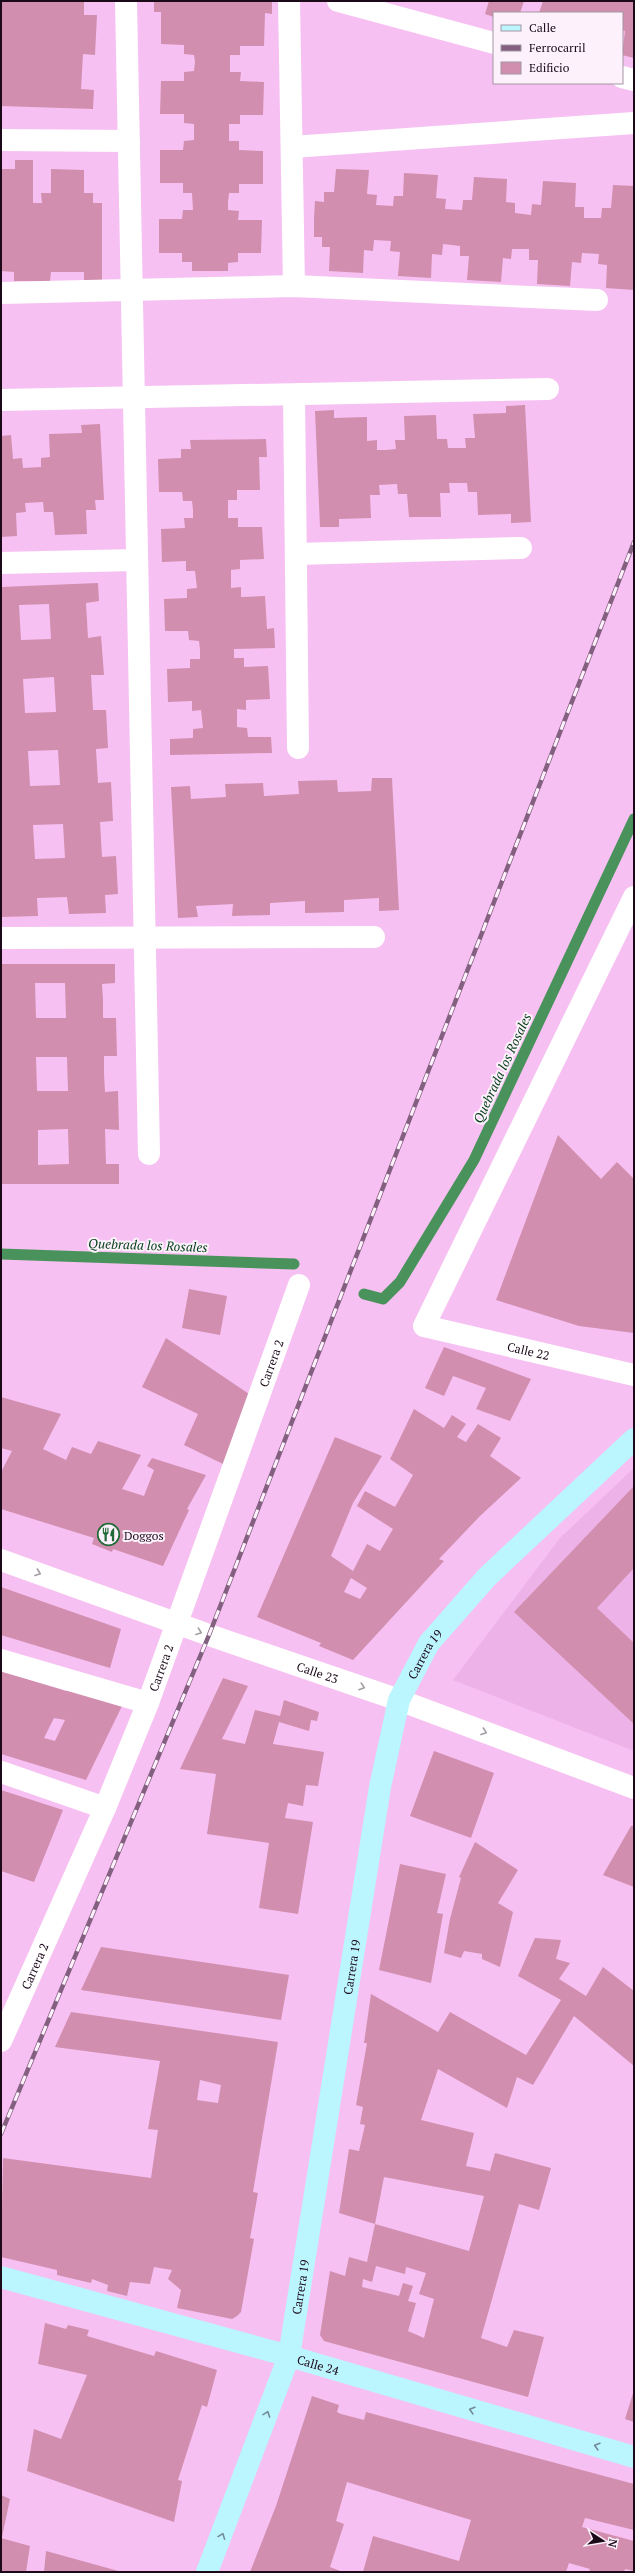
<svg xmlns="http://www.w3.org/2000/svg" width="635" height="2573" viewBox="0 0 635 2573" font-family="'PT Serif',serif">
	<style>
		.built { fill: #edb2e7 }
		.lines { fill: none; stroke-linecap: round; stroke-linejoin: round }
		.stream { stroke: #4a925b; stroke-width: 11 }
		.building { fill: #d18eae; fill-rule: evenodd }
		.street { stroke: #fff; stroke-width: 22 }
		.secondary { stroke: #bbf5fd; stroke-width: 22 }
		.rail-casing { stroke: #835f80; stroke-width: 4.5 }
		.rail { stroke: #fdf2fc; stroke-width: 3; stroke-dasharray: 9; stroke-linecap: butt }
		.oneway { stroke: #a49da3 }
		.oneway2 { stroke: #738b97 }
		.labels { text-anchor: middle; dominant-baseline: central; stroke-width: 4; stroke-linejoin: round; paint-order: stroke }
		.street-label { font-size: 12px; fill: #1b091a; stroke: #fdf2fc }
		.poi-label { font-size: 12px; fill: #1b091a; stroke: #fdf2fc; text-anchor: start }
		.water-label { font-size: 13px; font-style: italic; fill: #08411c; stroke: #fdf2fc }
	</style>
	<rect width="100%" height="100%" fill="#f7c0f2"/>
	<path class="built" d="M634,1468V1751L453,1680L560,1538Z"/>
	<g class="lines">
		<path class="stream" d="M1,1254L294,1264
			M364,1294L383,1299L400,1282L474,1160L634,819"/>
	</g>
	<path class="building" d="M1,1H84V15H97L95,55L83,54L81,89L94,90L93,109L1,106Z
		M154,1H272V14L265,13L264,46H240V55H230V72H241L240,81L264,82L263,115H240V124H229V141H239V150L263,151V184H239V193H229L228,202V210L239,211L238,220H262L261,253H238V262L228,263V271H192V262H182V253H159V219H182L183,210H193L192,193H183V183H160V150H183L184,141L194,140V124L184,123V114H160L161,81H184V72L194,71L195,62L194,55L184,54V45L161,44V12H154Z
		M489,1H524L520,13H494V17L485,14Z
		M543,1H634V58L622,55L625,31L622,30V13H539Z
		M15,160H33V203H42L41,193H51V169L84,170V193H93V203H102V281H84V272H51L50,281H14V272L1,271V169H15Z
		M336,169L369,170L367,194L377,195L376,205L393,206L394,196H403L404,173L438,175L436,198L446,199L445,209L462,210L463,200H472L474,177L507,179L506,202L515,203V213L531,215L532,204L541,205L543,181L576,183L575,207H584V218H601L602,208H611L613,185L634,186V290L606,288L607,265L598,264L599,254L582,253L581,263L572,262L570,286L537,284L538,260H529V249H512L511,259L503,258L501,282L467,280L469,256H460V246L443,244L442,255L432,254L431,278L398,276L400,252L390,251L391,241L374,240L373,251L364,250L363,273L329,271L330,247H322V237H314V219L315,201L324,202V192H334Z
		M525,405L531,522L511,523V514L478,515L477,492H468L467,483H449L450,493H440L441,517H409L407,494H398L397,484L379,485L380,495H370L371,518L339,519V527H320L315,411L334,410V418L367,417V441L377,440V450H386L396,449L395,440H405L404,416L436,415L437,439H447L448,448H466L465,438H475L473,414L506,413V406Z
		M100,424L104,500H95L96,510H86L87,534L55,535L53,512H44L43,502L25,503L26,512L16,513L17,536L1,537V436L11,435L13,459L22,458L23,468L41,467V458L50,457L49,434L82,433L81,425Z
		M266,439L267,457H259L260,490H237V500H228V518H238V527H262L264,559L240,560V569L231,570V588L241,587V597L265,596L267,629L274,628L275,648L234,649V658H244V667L268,666L270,699L246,700V710L237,709V727L247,728L248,737H271L272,753L170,755V739L193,738V729L203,728L201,710L192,711V701L168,702L167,669L190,668V659H200V650L199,641L189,640L188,631H165L164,599L187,598V589L197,588L195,571H186V561L162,562L161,529L185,528L184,518H193V510L192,501H183L182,492H159L158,459L181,458V449H191L190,440Z
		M98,583L99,601L86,603L88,638L101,636L104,675H91L93,710H106L108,748L96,749L98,783L111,782L113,821L100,822L102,857L116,856L118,894L105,895L106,913L69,914L67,897L37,898L38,916L1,917V587ZM49,604L51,639L21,640L19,605ZM54,677L56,712L25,713L23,679ZM58,750L60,785L30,786L28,751ZM63,824L65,858L35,859L33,825Z
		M372,778H392L399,910L379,911V898L344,900V912L305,913V901L270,903V915L232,916L233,904L196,906L198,917L178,918L171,787L190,786L191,799L226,797L225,784L263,783L264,796L299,794L298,781L337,780L338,792L371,791Z
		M1,964H115V983L102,984L103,1000V1018H116L117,1056H104V1074L105,1092L118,1091L119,1130L105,1129L106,1164H119V1184H1ZM35,983H65L66,1018H36ZM36,1057H67L68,1091H37ZM68,1129L69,1164L38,1165V1130Z
		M558,1135L601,1179L617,1162L634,1179V1333L579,1326L496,1300Z
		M189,1289L227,1296L220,1335L182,1328Z
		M166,1338L255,1398L223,1464L184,1445L198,1414L142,1387Z
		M444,1347L531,1379L510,1421L476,1409L486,1388L453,1376L444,1396L425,1388Z
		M1,1397L61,1414L43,1449L66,1460L72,1447L91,1454L98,1441L141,1455L122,1489L144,1496L154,1470L147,1466L152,1458L206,1475L187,1509L189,1510L163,1566L113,1549L112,1552L92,1544L94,1538L1,1509V1472L12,1451L1,1448Z
		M414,1409L444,1428L452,1415L466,1424L457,1437L466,1442L478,1424L501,1438L490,1456L521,1478L480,1516L439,1559L444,1561L353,1660L319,1646L321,1643L257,1617L335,1437L382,1456L353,1503L331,1556L353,1571L367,1544L380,1551L393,1529L357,1506L365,1491L395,1507L413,1475L390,1459ZM351,1578L367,1588L360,1599L344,1592Z
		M634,1486V1568L597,1608L634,1643V1724L514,1612Z
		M1,1587L121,1629L110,1668L1,1635Z
		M1,1671L66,1691L68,1688L123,1704L86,1780L1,1754ZM54,1718L65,1720L55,1741L44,1738Z
		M223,1678L248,1686L222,1739L245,1744L255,1710L280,1716L284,1700L319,1712L317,1721L311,1720L309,1731L279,1722L273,1744L324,1752L318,1786L306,1785L303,1806L288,1803L285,1818L313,1822L298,1914L259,1908L269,1843L207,1834L216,1774L180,1769Z
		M434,1751L494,1773L471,1838L410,1816Z
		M1,1790L63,1810L34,1882L1,1871Z
		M631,1826H634V1887L603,1875Z
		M475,1842L518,1870L498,1903L513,1912L500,1967L482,1959V1954L464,1951L461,1958L444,1953L450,1919L461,1878L459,1877Z
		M400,1864L446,1874L437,1913L443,1914L431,1983L379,1970Z
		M535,1938L561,1940L556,1959L570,1963L559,1979L586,1996L603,1967L634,1991V2066L574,2016L533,2085L517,2077L507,2108L438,2069L421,2120L474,2133L466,2166L490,2171L495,2153L551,2168L539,2210L519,2204L481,2338L507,2347L514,2330L544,2337L528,2397L331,2343L324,2341L320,2335L330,2271L345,2276L349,2257L367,2262L375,2224L469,2251L484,2196L384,2177L375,2224L339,2213L349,2149L359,2151L365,2125L360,2124L363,2107L356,2105L367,2043H364L371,1994L438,2032L450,2012L526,2055L561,2000L518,1976ZM376,2266L405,2274L406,2267L426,2273L419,2294L434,2299L424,2338L408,2331L416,2303L408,2301L413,2286L403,2283L399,2296L362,2287L363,2279L372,2282Z
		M101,1947L289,1975L281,2020L81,1990Z
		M71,2012L278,2042L253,2192L258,2193L250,2238L254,2239L241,2312L237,2316L232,2319L177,2308L181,2290L168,2279L172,2270L154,2267L150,2284L130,2282L127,2296L107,2291L108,2285L92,2279L91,2283L57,2275V2270L1,2257L3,2158L151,2178L158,2130L148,2129L160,2061L55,2047ZM200,2080L221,2085L218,2103L197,2100Z
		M45,2323L66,2329L68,2325L89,2330L87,2336L154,2356L156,2351L217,2370L207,2407L202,2405L178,2480L182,2481L174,2522L27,2471L34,2429L61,2439L87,2375L38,2364Z
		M634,2390V2422L625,2419Z
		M312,2396L339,2405L337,2412L341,2414L364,2420L366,2412L634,2484V2530L585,2518L582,2527L634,2541V2571L625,2569L624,2572H589L590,2569L569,2563L566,2572H363L373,2536L459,2561L471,2520L347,2482L336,2521L344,2524L330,2567L343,2572H250L276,2506Z
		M1,2495L10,2499L2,2537H1Z
		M1,2538L30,2546L26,2572H1Z
		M46,2551L122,2572H44Z"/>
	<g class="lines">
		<g class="street">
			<path d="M126,1L149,1154"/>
			<path d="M289,1L294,286"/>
			<path d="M338,1L494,43"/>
			<path d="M622,77L634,80"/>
			<path d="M1,140L129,141"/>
			<path d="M292,147L634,123"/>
			<path d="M1,293L294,286L597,300"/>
			<path d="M294,395L298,748"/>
			<path d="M1,400L548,389"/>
			<path d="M296,554L521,548"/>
			<path d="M1,563L137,560"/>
			<path id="s1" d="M634,897L424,1326L634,1375"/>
			<path d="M1,938L374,937"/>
			<path id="s2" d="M1,1560L209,1635L399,1700L634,1788"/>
			<path d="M1,1660L148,1703"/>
			<path d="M1,1772L105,1808"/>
			<path id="s3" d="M1,2041L105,1808L148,1703L299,1285"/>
		</g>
		<g class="secondary">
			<path id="s4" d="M1,2277L289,2356L634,2457"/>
			<path id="s5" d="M207,2572L289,2356L380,1787L399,1700L429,1643L487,1577L634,1439"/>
		</g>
		<defs>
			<path id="rail" d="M1,2134L209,1635L634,542"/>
		</defs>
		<use href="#rail" class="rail-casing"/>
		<use href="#rail" class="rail"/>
	</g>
	<defs><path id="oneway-chevron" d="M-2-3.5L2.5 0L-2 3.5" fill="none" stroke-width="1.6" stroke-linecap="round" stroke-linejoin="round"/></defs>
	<g class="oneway">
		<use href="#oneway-chevron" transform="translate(38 1573) rotate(20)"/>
		<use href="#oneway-chevron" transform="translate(199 1632) rotate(20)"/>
		<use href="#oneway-chevron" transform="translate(362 1687) rotate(19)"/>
		<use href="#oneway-chevron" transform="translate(484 1732) rotate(20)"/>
	</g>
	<g class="oneway2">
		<use href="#oneway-chevron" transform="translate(472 2410) rotate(-164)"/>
		<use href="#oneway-chevron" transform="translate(267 2414) rotate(-70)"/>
		<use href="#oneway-chevron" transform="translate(597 2446) rotate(-164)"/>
		<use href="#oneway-chevron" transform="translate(222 2536) rotate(-69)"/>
	</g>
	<defs>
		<symbol id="restaurant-ring" viewBox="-11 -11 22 22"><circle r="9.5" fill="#fdf2fc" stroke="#226a37" stroke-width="1.5"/><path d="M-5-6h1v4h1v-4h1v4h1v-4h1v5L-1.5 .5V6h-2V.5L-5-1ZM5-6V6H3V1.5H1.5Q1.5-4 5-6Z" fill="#226a37"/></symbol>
	</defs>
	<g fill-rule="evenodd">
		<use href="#restaurant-ring" x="96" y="1522" width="25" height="25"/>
	</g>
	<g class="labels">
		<g class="street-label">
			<text stroke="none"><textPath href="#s1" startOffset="585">Calle 22</textPath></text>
			<text stroke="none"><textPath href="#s3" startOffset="730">Carrera 2</textPath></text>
			<text stroke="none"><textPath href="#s5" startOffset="949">Carrera 19</textPath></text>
			<text stroke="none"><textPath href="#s3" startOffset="406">Carrera 2</textPath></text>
			<text stroke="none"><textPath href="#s2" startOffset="336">Calle 23</textPath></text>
			<text stroke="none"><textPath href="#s3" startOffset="82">Carrera 2</textPath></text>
			<text stroke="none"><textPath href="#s5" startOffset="625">Carrera 19</textPath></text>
			<text stroke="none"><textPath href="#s5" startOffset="301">Carrera 19</textPath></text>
			<text stroke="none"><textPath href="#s4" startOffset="329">Calle 24</textPath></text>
		</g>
		<g class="poi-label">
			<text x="124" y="1535">Doggos</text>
		</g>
		<g class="water-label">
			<text transform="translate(502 1068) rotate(-65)">Quebrada los Rosales</text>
			<text transform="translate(148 1245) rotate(2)">Quebrada los Rosales</text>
		</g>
	</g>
	<rect width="635" height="2573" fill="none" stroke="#1b091a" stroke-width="4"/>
	<rect x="493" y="12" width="130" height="72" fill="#fdf2fc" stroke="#a395a2"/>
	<rect x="501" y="25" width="20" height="6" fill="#bbf5fd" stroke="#a395a2"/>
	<text x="529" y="32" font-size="12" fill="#1b091a">Calle</text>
	<rect x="501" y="45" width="20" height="6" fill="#835f80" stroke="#a395a2"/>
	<text x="529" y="52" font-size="12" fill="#1b091a">Ferrocarril</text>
	<rect x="501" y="62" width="20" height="12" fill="#d18eae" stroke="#a395a2"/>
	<text x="529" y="72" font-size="12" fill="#1b091a">Edificio</text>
	<g transform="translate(603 2541) rotate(102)" stroke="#fdf2fc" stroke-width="3" paint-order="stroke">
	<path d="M0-3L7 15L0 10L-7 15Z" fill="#1b091a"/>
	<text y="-6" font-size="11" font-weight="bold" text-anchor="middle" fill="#1b091a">N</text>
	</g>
</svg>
